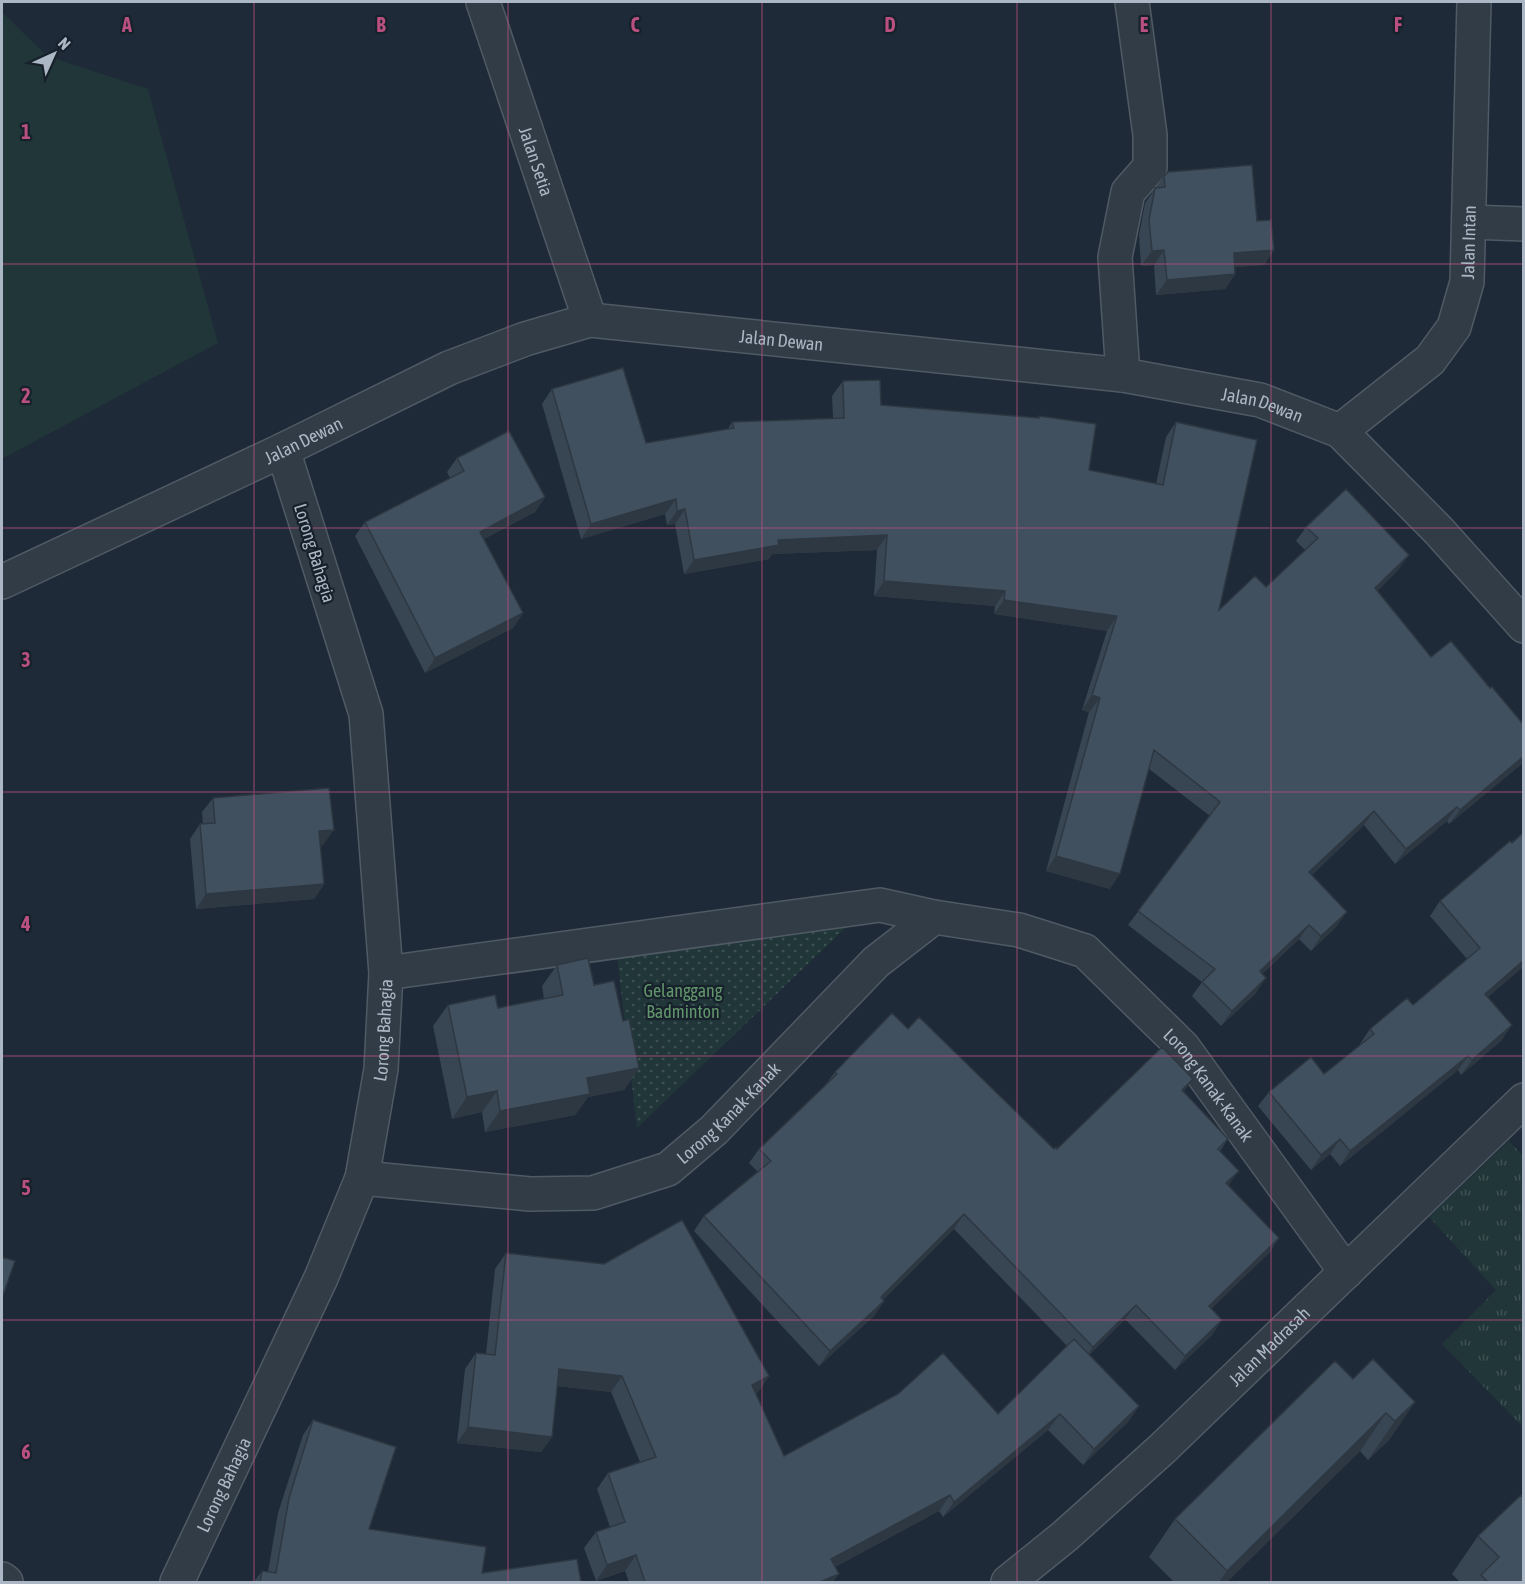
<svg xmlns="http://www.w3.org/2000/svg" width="1525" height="1584" viewBox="0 0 1525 1584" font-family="'Asap Condensed',sans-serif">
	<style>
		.grass { fill: url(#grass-tufts) }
		.park { fill: url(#park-dots) }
		.pitch { fill: #203638 }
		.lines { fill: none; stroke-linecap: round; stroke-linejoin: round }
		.minor-casing { stroke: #4f5a65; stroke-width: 36 }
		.minor { stroke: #323c47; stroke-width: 33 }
		.wall { fill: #384552 }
		.shaded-wall { fill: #2e3842 }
		.building { fill: #41505f; stroke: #2e3842; stroke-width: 1.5 }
		.grid { fill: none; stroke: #ba5080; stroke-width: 1.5; stroke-opacity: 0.55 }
		.labels { text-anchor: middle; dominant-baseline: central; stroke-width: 4.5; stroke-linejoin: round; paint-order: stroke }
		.street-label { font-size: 18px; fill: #abb7c4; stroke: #17212b }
		.park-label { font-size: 18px; fill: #62956b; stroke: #17212b }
		.grid-label { font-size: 20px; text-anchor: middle; font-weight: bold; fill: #ba5080; stroke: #17212b; stroke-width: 4.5; stroke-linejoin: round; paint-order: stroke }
	</style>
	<defs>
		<pattern id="grass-tufts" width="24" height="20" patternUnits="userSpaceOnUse" patternTransform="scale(1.5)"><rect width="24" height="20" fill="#203638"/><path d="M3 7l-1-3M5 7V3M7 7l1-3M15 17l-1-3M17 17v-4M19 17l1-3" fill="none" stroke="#3e5153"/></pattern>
		<pattern id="park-dots" width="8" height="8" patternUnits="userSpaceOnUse" patternTransform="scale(1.5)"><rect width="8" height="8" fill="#203638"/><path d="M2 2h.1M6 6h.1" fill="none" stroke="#3e5153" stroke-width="1.8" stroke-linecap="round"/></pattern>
	</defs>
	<rect width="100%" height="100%" fill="#1e2a37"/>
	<path class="grass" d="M1509,1141L1523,1156V1427L1442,1344L1496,1290L1429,1217Z"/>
	<path class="park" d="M858,916L637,1128L616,947Z"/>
	<path class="pitch" d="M2,12L47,56L148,89L218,343L2,459Z"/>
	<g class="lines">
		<defs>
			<g id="minor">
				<path id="s1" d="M483,2L590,320"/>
				<path d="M1470,222L1524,224"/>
				<path d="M1123,375L1115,257L1128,192L1150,167V135L1132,2"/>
				<path id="s2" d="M1340,431L1430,360L1454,327L1467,282L1474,2"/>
				<path id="s3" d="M2,582L283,450L449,368L525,339L590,320L1123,375L1260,400L1340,431L1439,531L1524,626"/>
				<path id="s4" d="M386,973L880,905L934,917L1019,930L1085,951L1183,1047L1346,1272"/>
				<path id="s5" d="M362,1178L530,1194L593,1193L668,1169L714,1130L876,962L934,917"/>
				<path d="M2,1579L6,1582"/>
				<path id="s6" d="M177,1582L321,1278L362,1178L381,1069L386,973L366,714L283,450"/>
				<path id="s7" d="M1008,1582L1065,1536L1162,1449L1524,1100"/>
			</g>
		</defs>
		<use href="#minor" class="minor-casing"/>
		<use href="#minor" class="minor"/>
	</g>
	<path class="wall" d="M1164,176L1257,221L1274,250L1264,265L1235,267V274L1225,289L1156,295L1154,265L1141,266L1139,235L1145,203Z
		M843,381L881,405L1038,418L1039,416L1089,470L1156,484L1166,437L1176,422L1219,610L1266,587L1305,550L1296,541L1306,527L1399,569L1377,591L1431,657L1490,688L1524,725V762L1449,824L1447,821L1395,864L1364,825L1312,875L1337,926L1311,951L1299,939L1262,974L1256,993L1221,1026L1192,996L1202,982L1128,925L1210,816L1149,769L1110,889L1046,871L1089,712L1082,710L1107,631L994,614L995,606L874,596L877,550L772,554L769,559L684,574L675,524L667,525L665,514L581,539L542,404L552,389L646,443L728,429L732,422L833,418L832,396Z
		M457,458L545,497L535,512L484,539L523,613L513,628L425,673L355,536L365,522L450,478L447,472Z
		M213,798L323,845H320L324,884L314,899L196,909L190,839L200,824H203L202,812Z
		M1524,832V966L1488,997L1502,1040L1461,1075L1458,1070L1340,1166L1330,1154L1311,1170L1258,1106L1269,1092L1324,1074L1361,1045L1360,1044L1370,1029L1413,1005L1467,959L1430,916L1440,901Z
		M557,965L594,985L623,1021L639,1068L624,1090L588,1097L575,1115L485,1132L482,1112L452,1119L433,1026L448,1005L498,1008L544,999L542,986Z
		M908,1029L1054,1149H1057L1184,1092L1228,1139L1220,1151L1228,1186L1279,1238L1269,1253L1211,1308L1222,1320L1212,1335L1175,1370L1125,1319L1089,1355L1139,1406L1128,1422L1083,1465L1048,1430L943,1517L939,1511L835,1567L833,1582H629L625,1571L596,1581L584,1548L596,1532L610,1527L597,1489L608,1473L640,1462L611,1392L557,1386L552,1437L541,1452L457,1443L465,1369L476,1353L486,1354L495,1269L506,1253L769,1376L758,1392L756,1393L784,1456L998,1414L1067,1346L954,1229L883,1300L884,1301L874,1316L819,1366L694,1231L704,1216L758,1172L749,1163L759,1149L826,1084L835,1072Z
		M1353,1379L1415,1402L1389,1440L1368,1460L1360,1451L1227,1582H1174L1149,1557L1175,1519Z
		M313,1420L369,1529L482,1573L581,1582H254L262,1571L268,1572L278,1513L303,1435Z
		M1478,1536L1524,1582H1460L1452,1574Z"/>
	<path class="shaded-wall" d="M1164,250L1154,265L1141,266L1152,251Z
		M1274,250L1264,265L1224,268L1234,253Z
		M1235,274L1225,289L1156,295L1167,280Z
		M545,497L535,512L470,546L480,532Z
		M676,499L665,514L581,539L591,524Z
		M685,509L675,524L667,525L677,511Z
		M887,535L877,550L772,554L769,559L684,574L694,560L778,540Z
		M1409,555L1399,569L1365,603L1375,588Z
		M884,581L1005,591L995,606L874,596Z
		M1004,600L1117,616L1107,631L994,614Z
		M523,613L513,628L425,673L435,658Z
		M1092,695L1100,698L1089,712L1082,710Z
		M1524,756V762L1449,824L1460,810Z
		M1457,807L1447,821L1395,864L1406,849Z
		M1374,811L1364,825L1299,887L1309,872Z
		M334,830L323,845H309L319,831Z
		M1056,856L1120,874L1110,889L1046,871Z
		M324,884L314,899L196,909L206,894Z
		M1347,912L1337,926L1311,951L1321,936Z
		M1309,925L1299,939L1250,985L1260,971Z
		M1524,960V966L1475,1008L1485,994Z
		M1266,978L1256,993L1221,1026L1232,1011Z
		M1512,1025L1502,1040L1461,1075L1472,1060Z
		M1468,1056L1458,1070L1340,1166L1350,1151Z
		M639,1068L624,1090L588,1097L575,1115L485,1132L500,1111L587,1078Z
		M1193,1079L1182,1094V1090Z
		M497,1091L482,1112L452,1119L467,1097Z
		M1340,1139L1330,1154L1311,1170L1321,1155Z
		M1239,1171L1229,1185L1215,1197L1226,1183Z
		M964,1214L954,1229L871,1312L881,1297Z
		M1279,1238L1269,1253L1199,1321L1209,1306Z
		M884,1301L874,1316L819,1366L830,1351Z
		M1136,1305L1125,1319L1082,1362L1093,1347Z
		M1222,1320L1212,1335L1175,1370L1185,1356Z
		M559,1369L622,1376L611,1392L548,1385Z
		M769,1376L758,1392L741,1401L752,1385Z
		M1415,1402L1389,1440L1368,1460L1395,1421Z
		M1139,1406L1128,1422L1083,1465L1094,1449Z
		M1386,1413L1360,1451L1227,1582H1219L1227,1571Z
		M1060,1414L1048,1430L943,1517L954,1502Z
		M468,1427L552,1437L541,1452L457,1443Z
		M950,1495L939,1511L820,1575L831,1559Z
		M636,1555L625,1571L596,1581L607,1565Z
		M839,1574L833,1582H820Z"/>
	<path class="building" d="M1252,165L1257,221L1271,220L1274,250L1234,253L1235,274L1167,280L1164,250L1152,251L1149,220L1155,188L1165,187L1164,176L1168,172Z
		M623,368L646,443L734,428L732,422L844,418L843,381L880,380L881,405L1039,418V416L1096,424L1089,470L1163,485L1176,422L1257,440L1219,610L1255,576L1266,587L1318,538L1306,527L1346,489L1409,555L1375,588L1431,657L1451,641L1490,688L1492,687L1524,725V756L1460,810L1457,807L1406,849L1374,811L1309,872L1347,912L1321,936L1309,925L1260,971L1266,978L1232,1011L1202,982L1215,969L1138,911L1220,802L1154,750L1120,874L1056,856L1100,698L1092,695L1117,616L1004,600L1005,591L884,581L887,535L778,540L779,545L694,560L685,509L677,511L676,499L591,524L552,389Z
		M509,431L545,497L480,532L523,613L435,658L365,522L464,471L457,458Z
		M329,788L334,830L319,831L324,884L206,894L200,824L215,823L213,798Z
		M1524,832V960L1485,994L1512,1025L1472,1060L1468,1056L1350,1151L1340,1139L1321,1155L1269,1092L1311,1057L1324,1074L1374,1034L1370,1029L1407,998L1413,1005L1480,948L1440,901L1510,841L1512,843Z
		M588,958L594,985L614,981L623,1021L629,1019L639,1068L587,1078L590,1094L500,1111L497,1091L467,1097L448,1005L495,995L498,1008L563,995L557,965Z
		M892,1013L908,1029L919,1017L1054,1149L1056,1147L1057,1149L1162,1047L1193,1079L1182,1090L1228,1139L1218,1149L1239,1171L1226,1183L1279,1238L1209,1306L1222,1320L1185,1356L1136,1305L1093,1347L964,1214L881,1297L884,1301L830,1351L704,1216L771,1161L759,1149L837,1074L835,1072Z
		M682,1220L769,1376L752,1385L784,1456L898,1394L943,1353L998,1414L1074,1339L1139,1406L1094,1449L1060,1414L954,1502L950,1495L831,1559L839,1574L820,1582H645L636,1555L607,1565L596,1532L625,1522L608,1473L656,1457L622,1376L559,1369L552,1437L468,1427L476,1353L495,1355L506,1253L604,1264Z
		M2,1257L15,1261L2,1298Z
		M1373,1359L1415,1402L1395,1421L1386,1413L1227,1571L1175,1519L1335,1361L1353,1379Z
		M313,1420L396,1447L369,1529L486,1547L482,1573L577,1559L581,1582H260L262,1571L276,1573L289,1498Z
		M1521,1495L1524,1498V1582H1488L1481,1575L1499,1557L1478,1536Z"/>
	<path class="grid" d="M254,2V1582M508,2V1582M762,2V1582M1017,2V1582M1271,2V1582M2,264H1524M2,528H1524M2,792H1524M2,1056H1524M2,1320H1524"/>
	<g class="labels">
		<g class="street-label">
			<text stroke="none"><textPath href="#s1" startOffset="168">Jalan Setia</textPath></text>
			<text stroke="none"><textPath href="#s2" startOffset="242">Jalan Intan</textPath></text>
			<text stroke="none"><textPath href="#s3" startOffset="837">Jalan Dewan</textPath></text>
			<text stroke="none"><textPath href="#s3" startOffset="1323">Jalan Dewan</textPath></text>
			<text stroke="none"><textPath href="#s3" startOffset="333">Jalan Dewan</textPath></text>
			<text transform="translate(315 553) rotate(73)">Lorong Bahagia</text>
			<text stroke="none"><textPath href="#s6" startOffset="594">Lorong Bahagia</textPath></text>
			<text stroke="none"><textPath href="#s4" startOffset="892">Lorong Kanak-Kanak</textPath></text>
			<text stroke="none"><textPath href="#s5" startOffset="393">Lorong Kanak-Kanak</textPath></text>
			<text stroke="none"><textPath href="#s7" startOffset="352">Jalan Madrasah</textPath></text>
			<text stroke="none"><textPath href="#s6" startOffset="108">Lorong Bahagia</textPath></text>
		</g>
		<g class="park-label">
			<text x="683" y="990">Gelanggang<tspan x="683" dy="21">Badminton</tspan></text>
		</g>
	</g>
	<g class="grid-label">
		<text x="127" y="32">A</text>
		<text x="381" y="32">B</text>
		<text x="635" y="32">C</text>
		<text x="890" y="32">D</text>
		<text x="1144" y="32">E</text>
		<text x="1398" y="32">F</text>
		<text x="26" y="139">1</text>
		<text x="26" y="403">2</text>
		<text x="26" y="667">3</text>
		<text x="26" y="931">4</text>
		<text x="26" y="1195">5</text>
		<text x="26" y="1459">6</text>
	</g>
	<rect width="1525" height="1584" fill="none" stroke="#abb7c4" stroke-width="6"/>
	<g transform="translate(54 54) rotate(45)" stroke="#17212b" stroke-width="4.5" paint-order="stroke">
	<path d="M0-4.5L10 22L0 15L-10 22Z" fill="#abb7c4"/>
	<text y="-9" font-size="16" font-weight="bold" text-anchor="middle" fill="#abb7c4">N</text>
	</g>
</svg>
